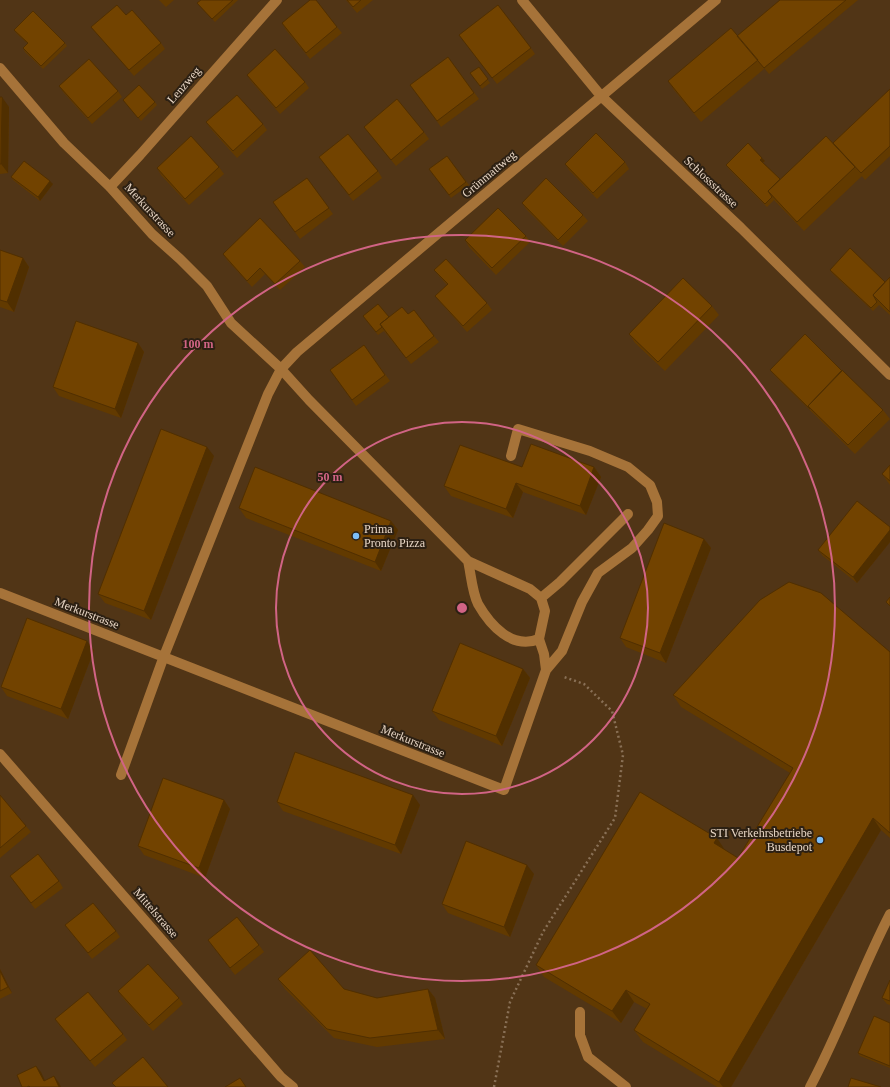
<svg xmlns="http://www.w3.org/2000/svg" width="890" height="1087" viewBox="0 0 890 1087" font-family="Georgia,serif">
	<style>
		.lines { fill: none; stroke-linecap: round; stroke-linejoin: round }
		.path { stroke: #897056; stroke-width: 2.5; stroke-dasharray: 2 3; stroke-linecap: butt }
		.minor { stroke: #a67339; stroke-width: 10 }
		.wall { fill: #623a00 }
		.shaded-wall { fill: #502f00 }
		.building { fill: #724300; stroke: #502f00 }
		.ring { fill: none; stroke: #d16485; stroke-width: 2 }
		.poi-dot { fill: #7cbef9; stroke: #2c2013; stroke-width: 1.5 }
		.labels { text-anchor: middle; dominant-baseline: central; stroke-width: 4; stroke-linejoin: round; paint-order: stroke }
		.street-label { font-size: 12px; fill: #e8d6c5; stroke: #2c2013 }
		.poi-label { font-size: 12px; fill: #e8d6c5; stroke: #2c2013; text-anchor: start }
		.centre { fill: #d16485; stroke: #2c2013; stroke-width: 2 }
		.ring-label { font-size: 12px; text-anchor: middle; font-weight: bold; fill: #d16485; stroke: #2c2013; stroke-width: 4; stroke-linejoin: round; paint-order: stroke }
	</style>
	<rect width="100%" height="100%" fill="#513516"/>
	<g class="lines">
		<path class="path" d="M494,1087L510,1002L543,932L615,818L623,755L612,711L584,684L564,677"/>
		<path class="minor" d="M522,0L601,96L741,228L890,375
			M0,68L64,143L110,187L152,234L180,259L207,286L231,323L281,369L309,400L468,561L530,589L541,598L545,611L539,639C512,650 490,625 478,604C472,592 471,574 468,561
			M110,187L140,155L277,0
			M511,456L518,429L590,451L628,467L650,485L657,502L658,516L648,530L632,548L598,573L582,602L562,651L546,670
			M0,593L504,790L546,670L544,654L539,639
			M541,598L560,582L628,514
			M0,754L281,1077L293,1087
			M121,775L164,656L268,394L281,369L297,352L716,0
			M580,1012V1035L588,1057L626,1087
			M810,1087C840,1031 861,970 890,914"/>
	</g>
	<path class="wall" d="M159,0H174L166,7Z
		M201,0H238L215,22L197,3Z
		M346,0H373L357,13Z
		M780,0H858L769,74L764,68V69L701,122L674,90L668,81L737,36Z
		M126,15L161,43L165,49L134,76L96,33L91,27Z
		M282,23L337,27L342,33L310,59L286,30Z
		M14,30L65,43L67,46L43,69L25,52L23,48L28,44L16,33Z
		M459,35L531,48L535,54L497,84Z
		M448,57L479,99L441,127L415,91Z
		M479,67L490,83L482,89L470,73Z
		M247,75L305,82L309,88L280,114L251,81Z
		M59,86L118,91L122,97L92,124L64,93Z
		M890,89V156L865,180L861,175L862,176L804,231L774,200L767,207L728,168L726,165L765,161L763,163L780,179L833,143Z
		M0,97L9,107L8,173L0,174Z
		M123,100L155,102L157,105L141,121Z
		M206,122L263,124L267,130L237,158L211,129Z
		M364,127L424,132L429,139L396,166L369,133Z
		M447,156L469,185L451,198L429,169Z
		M319,157L378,171L382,178L353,201Z
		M625,162L629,169L597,199L569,170L565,164Z
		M219,167L224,174L189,205L161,175L157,168Z
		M11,177L53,184L40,201L13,180Z
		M307,178L333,214L300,239L273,202Z
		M522,203L583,215L588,221L563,246L526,209Z
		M526,236L530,242L496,275L469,247L465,240Z
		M0,250L23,258L29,267L14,312L0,307Z
		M223,254L300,261L305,267L280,290L265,274L252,287L227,260Z
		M434,270L487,303L492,310L467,332L440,302L435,296L447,285L439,276Z
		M830,270L885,282L890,277V315L879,305L873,311L832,273Z
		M712,306L719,315L665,371L635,343L629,334Z
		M389,317L434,336L439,342L411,364L384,331L378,335L365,319Z
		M138,343L144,352L121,418L59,396L53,387Z
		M364,345L390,381L356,406L330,370Z
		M770,370L842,371L883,410L890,419L855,454L775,376Z
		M214,456L151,620L105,603L98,594Z
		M890,465V485L882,474Z
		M594,467L601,477L586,515L523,492L513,518L451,496L444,486Z
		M239,508L391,521L398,530L381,571L246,518Z
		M890,527V542L857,583L823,556L818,550Z
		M704,539L711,548L666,663L626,647L620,638Z
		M94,650L68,719L7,696L1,687Z
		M890,652V838L881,830L731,1087H717L643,1042L634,1030L647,1009L634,1002L621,1023L544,977L536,965L725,850L738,858L790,773L681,707L673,695Z
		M523,669L530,678L502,746L439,720L432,711Z
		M0,795L26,826L31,832L0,858Z
		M224,800L230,809L205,878L144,855L138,846Z
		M277,802L420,805L401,854L283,811Z
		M534,874L510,937L448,913L442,904Z
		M10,876L59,881L63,888L35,909Z
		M65,925L116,931L120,937L92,959Z
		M208,940L259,945L264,952L235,975Z
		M0,969L12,993L0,999Z
		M278,979L344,989L377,998L428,989L435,998L445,1039L377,1047L334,1038L285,989Z
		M890,980V1005L887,1004L882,998Z
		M118,991L179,998L183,1004L153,1031L122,997Z
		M55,1019L123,1034L127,1040L95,1067L59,1025Z
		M890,1023V1068L860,1056L858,1053Z"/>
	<path class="shaded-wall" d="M2,97L9,107L8,173L1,164Z
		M762,158L765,161L762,163L760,160Z
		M50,181L53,184L40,201L38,197Z
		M23,258L29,267L14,312L7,302Z
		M138,343L144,352L121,418L115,409Z
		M207,447L214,456L151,620L144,611Z
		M594,467L601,477L586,515L580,506Z
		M516,483L523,492L513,518L506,509Z
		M391,521L398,530L381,571L375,562Z
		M890,530V542L857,583L853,577Z
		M704,539L711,548L666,663L660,653Z
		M87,641L94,650L68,719L61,709Z
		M523,669L530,678L502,746L496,736Z
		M413,795L420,805L401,854L395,845Z
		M224,800L230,809L205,878L199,868Z
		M873,818L881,830L731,1087H723L719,1082Z
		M717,838L725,850L714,843Z
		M527,865L534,874L510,937L504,927Z
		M0,969L12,993L8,987L0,971Z
		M428,989L435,998L445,1039L438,1030Z
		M626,990L634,1002L621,1023L612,1011Z
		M36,1066L41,1072L48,1087L44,1081Z
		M54,1076L59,1083L61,1087H59Z"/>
	<path class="building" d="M201,0H233L212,19L197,3Z
		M310,0H316L337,27L306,53L282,23Z
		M347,0H361L353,7Z
		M780,0H846L764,68L737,36Z
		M117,5L126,15L132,10L161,43L129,70L91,27Z
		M498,5L531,48L492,78L459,35Z
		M33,11L65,43L41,66L23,48L28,43L14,30Z
		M731,28L758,60L694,113L668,81Z
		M275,49L305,82L276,108L247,75Z
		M448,57L474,93L437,121L410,85Z
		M89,59L118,91L88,118L59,86Z
		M479,67L488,79L480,86L470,73Z
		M139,85L155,102L138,118L123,100Z
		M890,89V146L861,173L833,143Z
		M237,95L263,124L233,151L206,122Z
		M0,97H2L1,164H0Z
		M397,99L424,132L391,160L364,127Z
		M596,133L625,162L593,193L565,164Z
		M348,134L378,171L349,195L319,157Z
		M191,136L219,167L185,199L157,168Z
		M826,136L855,167L797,222L768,191Z
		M748,143L762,158L760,160L780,179L768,191L772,197L765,204L726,165Z
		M447,156L466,182L449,195L429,169Z
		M24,161L50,181L38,197L11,177Z
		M307,178L329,208L295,232L273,202Z
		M546,178L583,215L558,240L522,203Z
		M498,208L526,236L492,268L465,240Z
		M260,218L300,261L275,284L260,268L247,281L223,254Z
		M850,248L885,282L873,295L877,302L871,308L830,270Z
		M0,250L23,258L7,302L0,300Z
		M446,259L487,303L463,326L435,296L448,284L434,270Z
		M890,277V312L873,295Z
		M683,278L712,306L658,362L629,334Z
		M378,304L389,317L380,324L382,327L376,332L363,316Z
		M402,307L408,314L414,310L434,336L406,358L380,324Z
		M76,321L138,343L115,409L53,387Z
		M805,334L842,371L808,406L810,409L770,370Z
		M364,345L385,375L352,400L330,370Z
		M842,370L883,410L848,445L808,406Z
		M161,429L207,447L144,611L98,594Z
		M531,444L594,467L580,506L516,483L506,509L444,486L460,445L522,467Z
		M890,465V481L882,474Z
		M255,467L391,521L375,562L239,508Z
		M857,501L890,527V530L853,577L818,550Z
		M664,523L704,539L660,653L620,638Z
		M789,582L821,593L890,652V833L873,818L719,1082L634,1030L650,1004L626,990L612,1011L536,965L640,792L717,838L714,843L738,858L793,768L673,695L760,600Z
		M890,597V606L886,602Z
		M27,618L87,641L61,709L1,687Z
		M460,643L523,669L496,736L432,711Z
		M295,752L413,795L395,845L277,802Z
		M163,778L224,800L199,868L138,846Z
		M0,795L26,826L0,848Z
		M466,841L527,865L504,927L442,904Z
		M38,854L59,881L31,903L10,876Z
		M93,903L116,931L88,953L65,925Z
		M237,917L259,945L230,968L208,940Z
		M310,950L344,989L377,998L428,989L438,1030L370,1038L327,1029L278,979Z
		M148,964L179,998L149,1025L118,991Z
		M0,971L8,987L0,991Z
		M890,980V1001L882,998Z
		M88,992L123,1034L90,1061L55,1019Z
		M874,1016L890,1023V1066L858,1053Z
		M143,1057L168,1087H116L112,1083Z
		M36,1066L44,1081L54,1076L59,1087H30L29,1086L27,1087H22L17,1075Z
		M240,1078L246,1087H225Z
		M851,1078L881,1087H848Z"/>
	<g class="ring">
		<circle cx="462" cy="608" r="186"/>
		<circle cx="462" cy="608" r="373"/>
	</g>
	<g class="poi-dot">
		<circle cx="356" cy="536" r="4"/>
		<circle cx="820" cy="840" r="4"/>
	</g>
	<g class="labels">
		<g class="street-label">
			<text transform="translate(184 85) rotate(-49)">Lenzweg</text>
			<text transform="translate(489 174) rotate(-40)">Grünmattweg</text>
			<text transform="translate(711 182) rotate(43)">Schlossstrasse</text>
			<text transform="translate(150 210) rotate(47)">Merkurstrasse</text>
			<text transform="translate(87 613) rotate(21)">Merkurstrasse</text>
			<text transform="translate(413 741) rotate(22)">Merkurstrasse</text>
			<text transform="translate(156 913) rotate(49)">Mittelstrasse</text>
		</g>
		<g class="poi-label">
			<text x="364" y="529">Prima<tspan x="364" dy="14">Pronto Pizza</tspan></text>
			<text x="812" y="833" text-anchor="end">STI Verkehrsbetriebe<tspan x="812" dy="14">Busdepot</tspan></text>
		</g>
	</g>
	<circle cx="462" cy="608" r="6" class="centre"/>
	<g class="ring-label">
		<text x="198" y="348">100 m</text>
		<text x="330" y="481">50 m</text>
	</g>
</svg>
